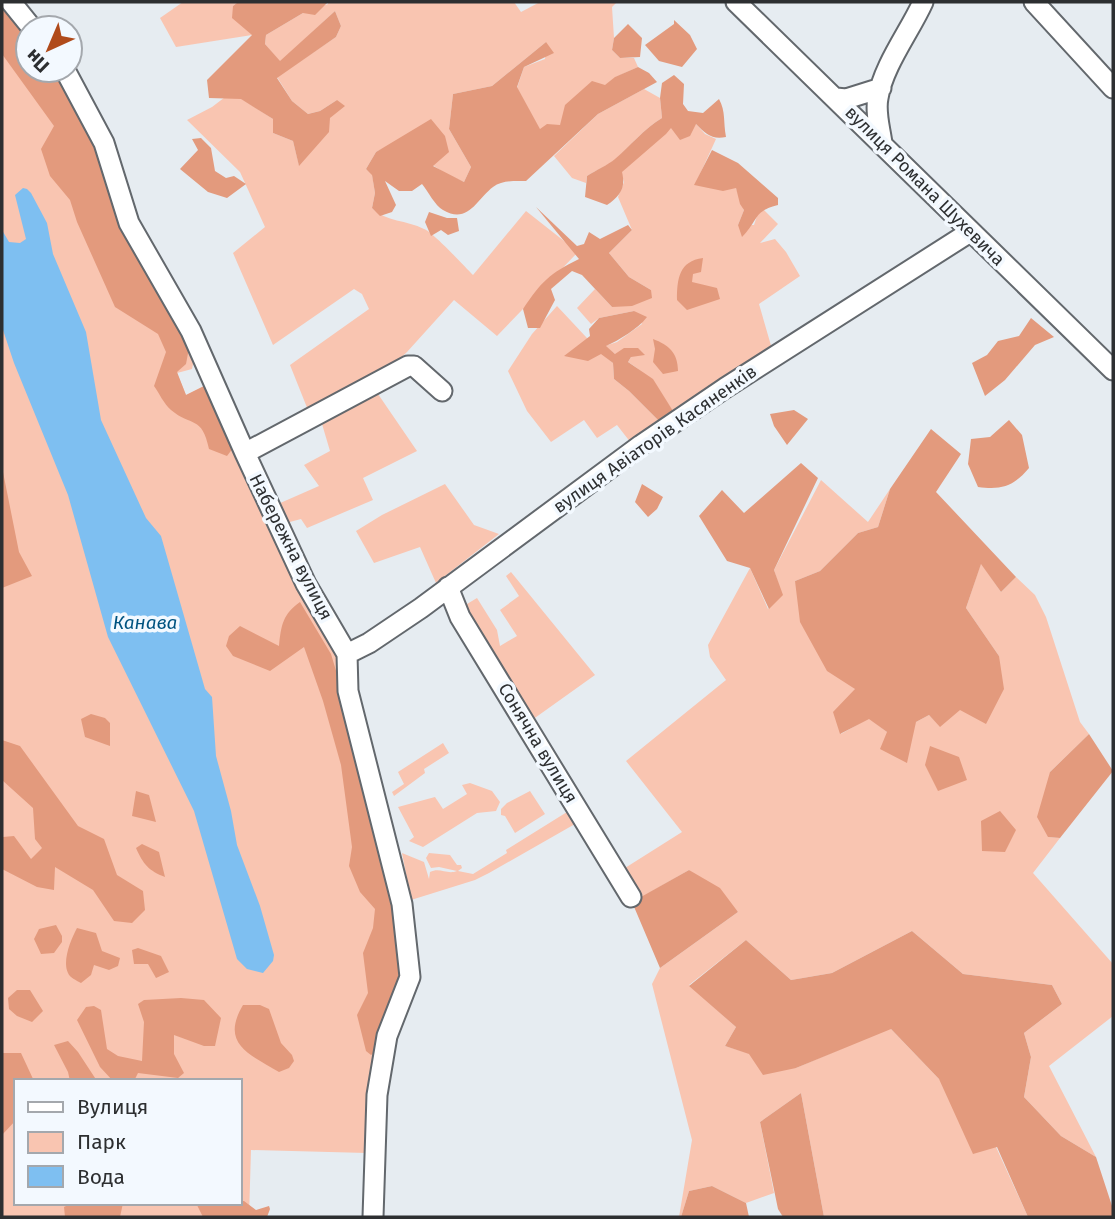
<svg xmlns="http://www.w3.org/2000/svg" width="1115" height="1219" viewBox="0 0 1115 1219" font-family="'Fira Sans',sans-serif">
	<style>
		.green { fill: #f9c5b1; fill-rule: evenodd }
		.forest { fill: #e39a7d }
		.water { fill: #7ebff1 }
		.lines { fill: none; stroke-linecap: round; stroke-linejoin: round }
		.minor-casing { stroke: #63686d; stroke-width: 23 }
		.minor { stroke: #fff; stroke-width: 19 }
		.labels { text-anchor: middle; dominant-baseline: central; stroke-width: 7; stroke-linejoin: round; paint-order: stroke }
		.street-label { font-size: 18px; fill: #2d2f31; stroke: #f3f9ff }
		.water-label { font-size: 19px; font-style: italic; fill: #005380; stroke: #f3f9ff }
	</style>
	<rect width="100%" height="100%" fill="#e6ecf1"/>
	<path class="green" d="M183,2H238L233,6L252,35L176,47L160,18Z
		M328,2H514L521,12L540,2H617L612,7L614,38L612,50L620,58H634L638,67L616,77L560,125L540,130L517,88L524,67L545,59L546,42L492,86L453,94L449,129L471,167L464,182L446,174L397,141L376,152L366,169L372,174L375,193L372,208C386,222 407,220 424,229C434,233 463,265 473,275L526,211L578,252L497,336L454,300L407,352L391,367L310,415L290,365L369,309L362,294L354,289L273,345L233,253L265,227L240,172L187,120L212,107L237,88L242,99L273,119V133L293,141L299,165L330,118L337,100L320,111L308,114L292,101L277,77L336,37L341,26L335,11L280,62L265,44L266,35L303,13L328,4Z
		M2,7L28,38V70L194,359L192,369L177,373L186,395L208,384L339,661L337,669L367,774L398,903L367,1153L251,1150L249,1217H2ZM16,1081H240V1203H16Z
		M644,89L660,98L662,118C644,129 631,145 616,159C609,165 596,170 587,176L586,183L572,178L554,156L598,114Z
		M696,124L705,134L716,139L695,185L736,188L744,210L738,225H754L758,213L763,209L778,224L760,243L775,239L786,252L800,276L759,304L772,349L673,411C657,389 652,377 628,362L631,357L615,354L605,346L617,342L642,324L634,311L599,318L591,324L577,308L595,289L612,307L651,290L629,277L609,253L632,230L618,197L624,182L621,172L671,127Z
		M557,306L601,353L613,363L614,379L629,391L659,421L631,443L617,425L597,438L584,420L551,442L527,411L508,371L532,334Z
		M378,394L417,451L363,478L373,500L307,528L301,519L286,523L278,504L319,486L304,465L330,451L322,424Z
		M821,480L868,522L890,489L878,527L858,533L820,571L795,581L855,689L841,734L869,718L887,732L916,722L929,715L940,726L959,710L999,656L966,608L981,563L1001,592L1016,577L1035,595L1046,617L1080,722L1089,734L1050,772L1048,837L1060,838L1033,873L1113,964V1016L1049,1066L1096,1157L1061,1136L1024,1097L1031,1057L1024,1033L1062,1004L1052,985L963,974L912,931L832,973L791,980L746,940L689,985L736,1027L725,1046L796,1068L890,1028L941,1081L949,1100L996,1147L1028,1217H824L801,1093L760,1122L774,1193L746,1203L712,1186L689,1191L681,1217H679L692,1140L652,984L660,968L738,912L689,870L642,897L625,868L682,832L626,761L726,680L710,657L708,645L750,568L768,609L782,595L774,570Z
		M445,484L474,525L499,534L436,583L420,547L374,563L356,531L382,515Z
		M511,572L595,675L532,720L462,607L477,598L497,630L500,646L517,636L500,610L519,596L506,576Z
		M443,743L449,753L424,769L425,773L394,796L392,792L404,784L398,772Z
		M470,783L492,791L500,802L496,811L477,813L423,847L409,841L414,837L398,807L435,797L443,809L467,794L462,785Z
		M530,791L545,814L515,833L505,816L501,815V809L507,803Z
		M567,812L575,824L489,873L475,880L411,900L402,853L424,862L429,879L430,872C440,867 447,875 457,871L439,867L431,868L426,858L429,853L450,855L457,865H461L462,868L458,871L473,874L507,853L506,850Z"/>
	<path class="forest" d="M238,2H328L315,15L303,13L266,35L265,44L280,61L335,11L341,26L336,37L277,78L292,101L308,114L320,111L337,100L345,106L330,118L329,132L299,166L293,141L273,133V119L241,99L209,98L207,80L252,35L232,18L233,6Z
		M2,7L28,38V70H56L79,106L189,348L186,364L177,372L186,395L208,384L236,444L227,456L209,449C202,415 191,427 171,410C164,404 159,393 154,386L166,352L158,334L115,307L77,222L70,200L50,176L41,149L54,126L2,54Z
		M674,20L690,35L697,49L682,67L659,61L645,45L674,24Z
		M628,24L642,38L640,57L620,58L612,50L614,38Z
		M546,42L554,53L524,67L517,87L540,129L547,124L560,125L565,105L592,81L605,85L615,77L638,67L649,73L657,82L598,114L526,181C515,181 502,180 493,187C477,199 468,225 443,210C435,206 428,191 422,184L412,191H399L385,181L396,205L392,212L380,216L372,208L375,193L372,175L366,169L376,152L431,119L445,136L449,152L433,166L464,182L471,167L449,129L453,94L492,86Z
		M674,75L684,84L683,104L688,111L703,113L719,99C726,112 723,122 726,137C712,140 706,134 696,124L690,136L680,140L671,128L666,134L622,172C626,188 620,196 607,205L585,197L587,176C596,170 608,165 615,159C631,145 644,129 662,118L660,98L662,83Z
		M201,138L211,148L215,171L226,178L234,176L246,184L227,198L208,192L180,169L198,150L192,139Z
		M712,150L738,163L778,198V205C753,211 759,220 742,237L738,225L744,210L740,204L736,188L723,191L694,185Z
		M536,207L577,246L584,244L589,232L600,239L628,225L632,230L609,253L629,277L651,290L652,298L632,306L612,307L582,275L572,271L551,289L555,300L540,328H528L523,309C542,281 549,274 579,259Z
		M429,212L447,218H457L459,231L448,235L441,230L431,236L425,222Z
		M703,258L701,272L693,274L692,282L717,288L720,299L687,310L677,300C677,279 679,261 703,258Z
		M634,311L647,317C638,329 619,340 606,346L615,354L624,348H638L645,355L631,357L628,362L653,379L673,411L659,421L629,391L614,379L613,363L601,354L588,361L564,356L590,336L589,329L599,318Z
		M1031,318L1054,337L1035,345L1005,380L985,396L972,363L987,355L998,341L1019,336Z
		M653,339C669,345 678,353 678,371L663,374L653,362L655,349Z
		M794,410L808,419L787,445L774,426L770,414Z
		M1009,420L1022,435L1029,468C1013,487 1001,490 978,487L968,464L971,439L990,437Z
		M931,429L961,454L936,492L1016,577L1001,592L981,564L966,608L999,656L1004,689L986,724L960,710L940,727L929,715L916,722L907,763L880,749L887,732L869,719L840,734L833,712L855,689L827,671L800,622L795,581L820,571L858,533L878,527L890,489Z
		M801,463L818,478L774,570L783,595L769,609L750,568L727,561L699,516L722,490L744,513Z
		M2,467L19,552L32,576L2,588Z
		M642,484L663,497L657,509L648,517L635,502Z
		M300,602L331,654L367,774L405,962L378,1050L371,1055L366,1051L357,1015L368,993L363,953L373,928L375,909L360,892L349,866L352,847L341,765L323,701L304,647L270,671L233,656L226,646L229,636L240,626L279,646C281,625 283,614 300,602Z
		M91,714L105,718L110,723V746L85,737L81,719Z
		M1089,734L1113,771L1060,838L1048,837L1037,817L1050,772Z
		M2,740L20,746L78,826L104,839L117,875L143,891L145,910L132,923L114,921L93,890L55,867L54,890L37,887L2,869L3,837L14,836L31,859L42,848L35,839L33,808L2,780Z
		M930,746L959,757L967,780L938,791L925,765Z
		M136,791L149,795L156,822L132,816Z
		M1000,811L1016,830L1005,852L982,851L981,821Z
		M142,844L159,852L165,877C149,871 143,864 136,848Z
		M689,870L720,888L738,912L660,968L632,902Z
		M56,925L62,936V942L54,953L41,954L34,939L39,929Z
		M77,928L96,933L102,951L120,958L118,966L109,970L94,965L91,975L81,983C76,980 70,978 68,973C62,961 71,939 77,928Z
		M912,931L963,974L1052,985L1062,1004L1024,1033L1031,1057L1024,1097L1061,1136L1096,1157L1113,1209V1217H1028L997,1147L973,1154L939,1079L891,1029L796,1068L763,1075L749,1054L725,1046L736,1027L689,986L746,940L791,980L832,973Z
		M138,948L161,956L169,972L156,978L148,964H134L132,950Z
		M17,990H30L43,1011L32,1022L17,1016L9,1009L8,998Z
		M181,998L204,1000L221,1018L215,1046H204L174,1035V1054L184,1073L178,1078L138,1073L134,1081H113L100,1067L77,1020L86,1007L94,1006L101,1010L107,1049L118,1056L142,1061L144,1022L138,1004L144,1000Z
		M243,1005H260L269,1009L281,1043L292,1055L294,1061L289,1068L279,1072C249,1054 220,1044 243,1005Z
		M68,1041L78,1052L97,1081H70L68,1072L54,1045Z
		M2,1053H21L34,1081H16V1120L2,1135Z
		M801,1093L824,1217H783L778,1209L760,1122Z
		M712,1186L746,1203L749,1217H681L689,1191Z
		M244,1201L256,1210L269,1206L270,1209L267,1217H203L196,1203Z
		M72,1203H123L120,1217H65L64,1207Z"/>
	<path class="water" d="M23,188L27,189L31,193L47,223L53,254L86,332L101,420L146,518L161,536L205,689L212,697L216,756L231,811L237,845L260,906L274,955L273,961L263,973L247,969L237,959L194,811L108,637L68,495L14,363L2,327V230L9,242L20,243L26,239L15,195Z"/>
	<g class="lines">
		<defs>
			<path id="minor" d="M11,2L32,28
				M736,2L1113,370
				M1034,2L1113,88
				M65,70L104,143L129,223L191,331L245,453L306,584L347,654L348,691L402,904L410,977L387,1036L377,1095L373,1217
				M836,98L846,99L881,88
				M882,143C880,128 875,112 878,98C883,66 910,31 923,2
				M245,453L408,366H414L442,391
				M448,587L460,617L631,897
				M347,654L369,643L421,608L641,445L725,388L970,232"/>
		</defs>
		<use href="#minor" class="minor-casing"/>
		<use href="#minor" class="minor"/>
	</g>
	<g class="labels">
		<g class="street-label">
			<text transform="translate(925 186) rotate(45)">вулиця Романа Шухевича</text>
			<text transform="translate(655 439) rotate(-35)">вулиця Авіаторів Касяненків</text>
			<text transform="translate(291 547) rotate(63)">Набережна вулиця</text>
			<text transform="translate(538 743) rotate(59)">Сонячна вулиця</text>
		</g>
		<g class="water-label">
			<text x="145" y="622">Канава</text>
		</g>
	</g>
	<rect width="1115" height="1219" fill="none" stroke="#2d2f31" stroke-width="7"/>
	<rect x="14" y="1079" width="228" height="126" fill="#f3f9ff" stroke="#a4a8ad" stroke-width="2"/>
	<rect x="28" y="1102" width="35" height="10" fill="#ffffff" stroke="#a4a8ad" stroke-width="2"/>
	<text x="77" y="1114" font-size="21" fill="#2d2f31">Вулиця</text>
	<rect x="28" y="1132" width="35" height="21" fill="#f9c5b1" stroke="#a4a8ad" stroke-width="2"/>
	<text x="77" y="1149" font-size="21" fill="#2d2f31">Парк</text>
	<rect x="28" y="1166" width="35" height="21" fill="#7ebff1" stroke="#a4a8ad" stroke-width="2"/>
	<text x="77" y="1184" font-size="21" fill="#2d2f31">Вода</text>
	<g transform="translate(49 49) rotate(224)"><circle r="33" fill="#f3f9ff" stroke="#a4a8ad" stroke-width="2"/>
	<path d="M0-5L12 26L0 18L-12 26Z" fill="#b04b1b"/>
	<text y="-10" font-size="19" font-weight="bold" text-anchor="middle" fill="#2d2f31">Пн</text>
	</g>
</svg>
